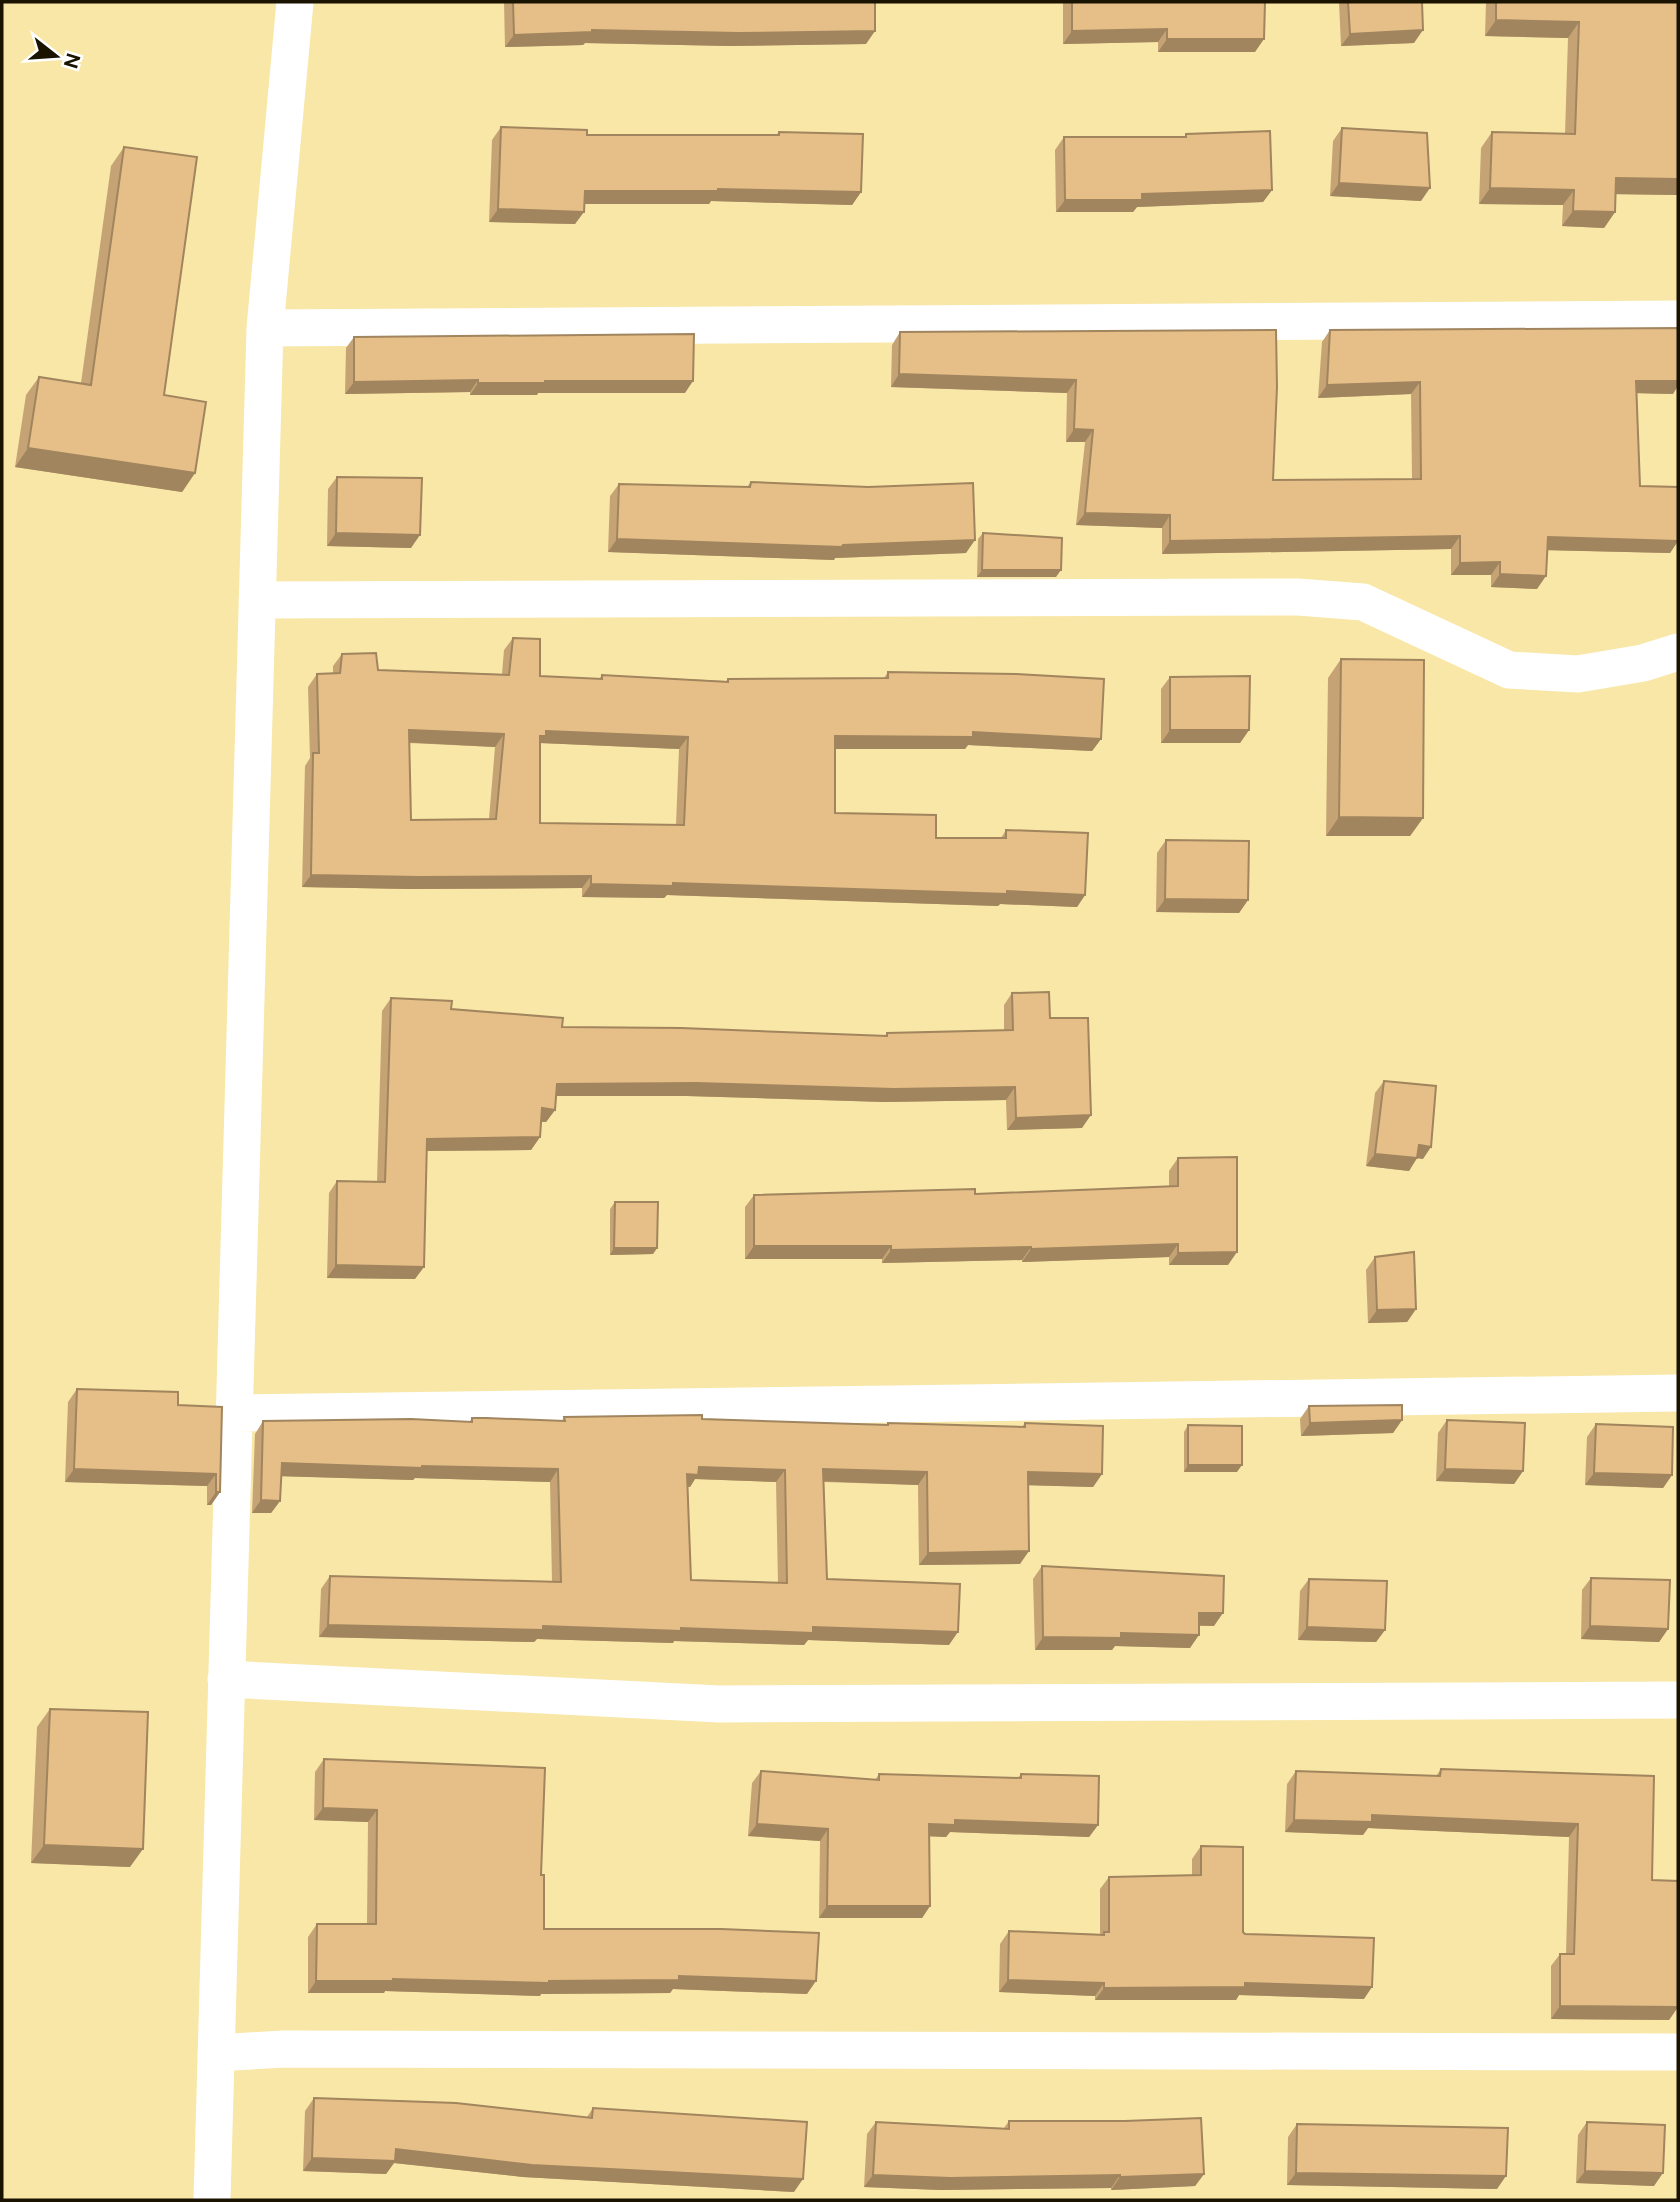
<svg xmlns="http://www.w3.org/2000/svg" width="1680" height="2202" viewBox="0 0 1680 2202" font-family="'Public Sans',sans-serif">
	<style>
		.lines { fill: none; stroke-linecap: round; stroke-linejoin: round }
		.minor { stroke: #fff; stroke-width: 37 }
		.wall { fill: #c6a374; fill-rule: evenodd }
		.shaded-wall { fill: #a1855e }
		.building { fill: #e6be87; stroke: #a1855e; stroke-width: 2; fill-rule: evenodd }
	</style>
	<rect width="100%" height="100%" fill="#f8e7a6"/>
	<g class="lines">
		<path class="minor" d="M265,328L1678,319
			M257,600L1298,597L1363,602L1509,670L1578,674L1643,663L1678,652
			M234,1413L1678,1393
			M226,1679L719,1704L1678,1700
			M216,2053L283,2049L1678,2052
			M212,2200L265,328L295,2"/>
	</g>
	<path class="wall" d="M504,2H875L866,44L730,46L585,43L583,45L505,47Z
		M1063,2H1265L1255,52H1158V42L1063,44Z
		M1339,2H1422L1414,43L1341,46Z
		M1486,2H1678V195L1615,194V212L1604,228L1562,226L1563,205L1479,204L1481,148L1492,132L1565,134L1568,38L1485,36Z
		M501,127L587,135H776L779,132L861,192L852,205L711,201L709,204H585L575,224L489,222L492,140Z
		M1342,128L1421,201L1330,196L1333,141Z
		M1186,134L1272,190L1263,202L1137,207L1133,212H1056L1055,150L1064,137H1184Z
		M124,147L164,395L195,473L182,492L15,467L26,395L39,377L81,383L111,166Z
		M1276,330L1273,480L1412,479L1411,394L1318,398L1322,342L1330,330L1673,394L1637,393L1640,486L1678,541L1670,553L1547,550L1537,589L1491,587V575H1451V549L1162,554V528L1076,525L1085,442H1066L1067,393L891,387L892,345L900,332Z
		M354,337L685,393H538L537,395H470V392L345,394L346,348Z
		M337,477L411,548L327,546L328,489Z
		M751,482L966,553L835,558L834,560L608,552L610,496L619,484L747,487Z
		M983,533L1056,577H977L978,539Z
		M513,638L540,676L599,679L602,675L726,681L728,679L884,678L888,672L1101,739L1092,751L968,745L965,749H835V813L936,838H1001L1006,830L1085,895L1077,907L1000,904L998,906L667,895L664,898L582,897V888L409,889L302,887L305,766L310,758L308,687L317,674H333V666L342,654L378,670L502,674L504,650ZM409,743L495,747L489,819L411,820ZM540,743L679,749L676,825L540,823Z
		M1341,659L1423,818L1410,836H1326L1328,678Z
		M1170,677L1249,730L1240,743H1161V689Z
		M1166,840L1248,900L1239,913L1156,912L1157,853Z
		M1012,993L1050,1018L1082,1128L1007,1130L1006,1100L885,1102L687,1096H556L555,1110L546,1122H541L540,1137L531,1150L427,1151L415,1279L327,1278L329,1193L337,1181L377,1182L382,1011L391,998L562,1027L885,1036L887,1033L1004,1031V1005Z
		M1384,1081L1423,1159L1417,1158L1409,1171L1366,1166L1375,1093Z
		M1178,1158L1228,1265H1169V1257L1022,1262V1260L882,1263V1259H745V1207L754,1195L975,1194L1169,1187V1171Z
		M615,1202L657,1248L653,1254L610,1255V1209Z
		M1375,1257L1416,1309L1407,1322L1368,1323L1366,1270Z
		M77,1389L178,1405L222,1407L220,1492L211,1505H207V1486L65,1482L68,1402Z
		M1309,1406L1402,1420L1393,1433L1301,1436L1300,1419Z
		M564,1417L702,1419L887,1425L888,1423L1022,1427L1025,1423L1102,1474L1093,1487L1028,1485L1020,1564L919,1565L918,1485L824,1482L827,1579L949,1645L808,1640L804,1645L674,1641L673,1643L537,1639L534,1642L319,1637L321,1589L330,1576L552,1582L550,1482L415,1478L413,1480L281,1476L280,1501L271,1513H252L255,1434L263,1421H470L472,1418L562,1421ZM695,1479L776,1482L778,1583L691,1580L688,1487H690Z
		M1447,1420L1523,1471L1514,1484L1436,1481L1438,1433Z
		M1596,1424L1672,1475L1663,1488L1585,1485L1587,1437Z
		M1188,1425L1237,1472H1184V1432Z
		M1042,1566L1214,1626H1199L1190,1648L1115,1646L1112,1650H1035L1033,1579Z
		M1591,1578L1668,1629L1659,1642L1581,1639L1582,1590Z
		M1309,1579L1385,1630L1376,1642L1298,1640L1300,1591Z
		M50,1709L130,1867L31,1863L37,1727Z
		M324,1759L541,1875L544,1929L807,1994L673,1989L670,1993L541,1994L540,1996L385,1991L384,1993H308V1937L317,1924H367L368,1822L314,1820L315,1772Z
		M1441,1769L1654,1776L1652,1880L1678,2007L1669,2020L1551,2019V1966L1560,1954H1566L1569,1837L1368,1828L1363,1835L1285,1832L1287,1784L1296,1771L1436,1776Z
		M761,1771L875,1780L879,1774L1018,1778L1021,1774L1098,1825L1089,1837L950,1832L946,1837L929,1836L930,1906L922,1918H819L820,1841L748,1836L752,1783Z
		M1201,1846L1243,1932L1245,1934L1364,1999L1239,1995L1236,2000H1095V1996L999,1992L1000,1944L1009,1931L1100,1934V1889L1109,1877L1192,1876V1859Z
		M314,2098L587,2117L593,2108L794,2192L523,2177L394,2163L386,2174L303,2171L305,2111Z
		M1009,2121L1204,2174L1195,2186L1111,2190V2188L941,2190L864,2187L867,2134L876,2122L1004,2128Z
		M1587,2122L1654,2186L1576,2183L1578,2135Z
		M1297,2124L1497,2189L1287,2185L1288,2137Z"/>
	<path class="shaded-wall" d="M1496,20L1579,22L1568,38L1485,36Z
		M1167,29L1158,42L1063,44L1072,31Z
		M592,30L875,31L866,44L730,46L585,43L583,45L505,47L514,35Z
		M1423,30L1414,43L1341,46L1350,34Z
		M1167,39H1264L1255,52H1158Z
		M1616,178L1678,179V195L1605,194Z
		M1339,183L1430,188L1421,201L1330,196Z
		M1490,188L1574,190L1563,205L1479,204Z
		M718,189L861,192L852,205L711,201L709,204H576L585,191Z
		M1272,190L1263,202L1137,207L1133,212H1056L1065,200L1142,194Z
		M498,209L584,212L575,224L489,222Z
		M1573,211L1615,212L1604,228L1562,226Z
		M899,374L1076,380L1067,393L891,387Z
		M478,380L470,392L345,394L354,382Z
		M545,381H693L685,393H538L537,395H470L478,383Z
		M1636,381H1678V386L1673,394L1628,393Z
		M1420,382L1411,394L1318,398L1327,385Z
		M1074,429L1093,430L1085,442H1066Z
		M28,448L195,473L182,492L15,467Z
		M1085,513L1170,515L1162,528L1076,525Z
		M336,533L420,535L411,548L327,546Z
		M1460,536L1451,549L1162,554L1170,541Z
		M1548,537L1678,541L1670,553L1539,550Z
		M617,539L843,545L975,540L966,553L835,558L834,560L608,552Z
		M1500,562L1491,575H1451L1460,563Z
		M982,570H1061L1056,577H977Z
		M1500,574L1546,576L1537,589L1491,587Z
		M409,730L504,734L495,747L400,742Z
		M1170,730H1249L1240,743H1161Z
		M546,731L688,737L679,749L540,743V736Z
		M973,732L1101,739L1092,751L968,745L965,749H827L835,736Z
		M1339,817L1423,818L1410,836H1326Z
		M311,875L591,876L582,888L409,889L302,887Z
		M673,883L1007,891L1085,895L1077,907L1000,904L998,906L667,895L664,898L582,897L591,884Z
		M1165,899L1248,900L1239,913L1156,912Z
		M696,1083L1015,1087L1006,1100L885,1102L687,1096H548L557,1084Z
		M542,1108L555,1110L546,1122L533,1121Z
		M1091,1115L1082,1128L1007,1130L1016,1118Z
		M540,1137L531,1150L418,1151L427,1139Z
		M1419,1145L1431,1147L1423,1159L1411,1157Z
		M1375,1154L1417,1158L1409,1171L1366,1166Z
		M1178,1244L1169,1257L1022,1262L1031,1249Z
		M754,1246H891L882,1259H745Z
		M1031,1247L1022,1260L882,1263L891,1250Z
		M614,1248H657L653,1254L610,1255Z
		M1237,1252L1228,1265H1169L1178,1253Z
		M336,1265L424,1267L415,1279L327,1278Z
		M1416,1309L1407,1322L1368,1323L1377,1310Z
		M1402,1420L1393,1433L1301,1436L1310,1423Z
		M282,1463L422,1466L558,1469L550,1482L415,1478L413,1480L273,1476Z
		M1188,1465H1242L1237,1472H1184Z
		M699,1467L785,1470L776,1482L695,1479L690,1487L679,1486L687,1474Z
		M74,1469L216,1474L207,1486L65,1482Z
		M823,1469L927,1472L918,1485L815,1481Z
		M1445,1469L1523,1471L1514,1484L1436,1481Z
		M1028,1472L1102,1474L1093,1487L1019,1485Z
		M1594,1473L1672,1475L1663,1488L1585,1485Z
		M216,1492H220L211,1505H207Z
		M261,1500L280,1501L271,1513H252Z
		M1029,1551L1020,1564L919,1565L928,1553Z
		M1199,1613H1223L1214,1626L1190,1625Z
		M328,1625L681,1628L813,1627L958,1632L949,1645L808,1640L804,1645L674,1641L673,1643L537,1639L534,1642L319,1637Z
		M1590,1626L1668,1629L1659,1642L1581,1639Z
		M1307,1627L1385,1630L1376,1642L1298,1640Z
		M1121,1633L1199,1635L1190,1648L1115,1646L1112,1650H1035L1043,1637Z
		M323,1808L377,1810L368,1822L314,1820Z
		M1372,1815L1578,1824L1569,1837L1368,1828L1363,1835L1285,1832L1294,1820Z
		M955,1820L1098,1825L1089,1837L950,1832L946,1837L920,1836L929,1824Z
		M757,1824L828,1829L820,1841L748,1836Z
		M44,1845L143,1849L130,1867L31,1863Z
		M827,1906H930L922,1918H819Z
		M679,1976L816,1981L807,1994L673,1989L670,1993L541,1994L540,1996L385,1991L384,1993H308L316,1981L393,1979L549,1981Z
		M1008,1980L1104,1983L1095,1996L999,1992Z
		M1245,1983L1372,1987L1364,1999L1239,1995L1236,2000H1095L1104,1988Z
		M1560,2006L1678,2007L1669,2020L1551,2019Z
		M396,2149L803,2179L794,2192L523,2177L394,2163L386,2174L303,2171L312,2158Z
		M1585,2171L1663,2173L1654,2186L1576,2183Z
		M1296,2173L1506,2176L1497,2189L1287,2185Z
		M1204,2174L1195,2186L1111,2190L1120,2177Z
		M873,2175H1120L1111,2188L941,2190L864,2187Z"/>
	<path class="building" d="M513,2H875V31L739,33L592,30V32L514,35Z
		M1072,2H1265L1264,39H1167V29L1072,31Z
		M1348,2H1422L1423,30L1350,34Z
		M1496,2H1678V179L1616,178L1615,212L1573,211L1574,190L1490,188L1492,132L1575,134L1579,22L1496,20Z
		M501,127L587,130V135H779V132L863,134L861,192L718,189V191H585L584,212L498,209Z
		M1342,128L1427,133L1430,188L1339,183Z
		M1270,131L1272,190L1142,194V200H1065L1064,137H1186V134Z
		M124,147L197,157L164,395L206,402L195,473L28,448L39,377L91,385Z
		M1678,328V381H1636L1640,486L1678,487V541L1548,537L1546,576L1500,574V562L1460,563V536L1170,541V515L1085,513L1093,430L1074,429L1076,380L899,374L900,332L1276,330L1277,387L1273,480L1421,479L1420,382L1327,385L1330,330Z
		M694,334L693,381H545V383H478V380L354,382V337Z
		M337,477L422,478L420,535L336,533Z
		M751,482L868,487L973,483L975,540L843,545L842,547L617,539L619,484L750,487Z
		M983,533L1062,538L1061,570H982Z
		M513,638L540,639V676L602,679V675L728,682V679L888,678V672L1016,674L1104,679L1101,739L973,732V737L835,736V813L936,815V838H1006V830L1088,833L1085,895L1007,891V894L673,883V886L591,884V876L418,877L311,875L313,753H319L317,674L340,673L342,654L376,653L378,670L509,675ZM409,730L504,734L496,819L411,820ZM546,731L688,737L684,825L540,823V736H546Z
		M1341,659L1424,660L1423,818L1339,817Z
		M1250,676L1249,730H1170V677Z
		M1166,840L1249,841L1248,900L1165,899Z
		M1049,992L1050,1018H1088L1091,1115L1016,1118L1015,1087L894,1089L696,1083L557,1084L555,1110L542,1108L540,1137L427,1139L424,1267L336,1265L337,1181L385,1182L391,998L452,1001L451,1009L563,1018L562,1027L681,1028L887,1036V1033L1013,1030L1012,993Z
		M1384,1081L1436,1086L1431,1147L1419,1145L1417,1158L1375,1154Z
		M1237,1157V1252L1178,1253V1244L1031,1249V1247L891,1250V1246H754V1195L975,1189V1194L1178,1186V1158Z
		M615,1202H658L657,1248H614Z
		M1414,1252L1416,1309L1377,1310L1375,1257Z
		M77,1389L178,1392V1405L222,1407L220,1492H216V1474L74,1469Z
		M1402,1405V1420L1310,1423L1309,1406Z
		M702,1415V1419L888,1425V1423L1025,1427V1423L1103,1426L1102,1474L1028,1472L1029,1551L928,1553L927,1472L823,1469L827,1579L960,1584L958,1632L813,1627V1633L681,1628V1631L543,1626V1630L328,1625L330,1576L561,1582L558,1469L422,1466V1468L282,1463L280,1501L261,1500L263,1421L411,1419L472,1422V1418H486L565,1421L564,1417ZM699,1467L785,1470L787,1583L691,1580L687,1474L698,1475Z
		M1447,1420L1525,1423L1523,1471L1445,1469Z
		M1596,1424L1673,1427L1672,1475L1594,1473Z
		M1188,1425L1242,1426V1465H1188Z
		M1042,1566L1224,1576L1223,1613H1199V1635L1121,1633V1638L1043,1637Z
		M1591,1578L1670,1580L1668,1629L1590,1626Z
		M1309,1579L1387,1581L1385,1630L1307,1627Z
		M50,1709L148,1712L143,1849L44,1845Z
		M324,1759L545,1768L541,1875H544V1929H721L819,1933L816,1981L679,1976V1980L549,1981V1983L393,1979V1981H316L317,1924H376L377,1810L323,1808Z
		M1441,1769L1654,1776L1652,1880L1678,1881V2007L1560,2006V1954H1574L1578,1824L1372,1815V1822L1294,1820L1296,1771L1440,1776Z
		M761,1771L879,1780V1774L1021,1778V1774L1099,1776L1098,1825L955,1820V1825L929,1824L930,1906H827L828,1829L757,1824Z
		M1201,1846L1243,1847V1932L1245,1934L1374,1938L1372,1987L1245,1983V1987L1104,1988V1983L1008,1980L1009,1931L1104,1935V1932H1109V1877L1201,1875Z
		M314,2098L456,2103L592,2118L593,2108L807,2122L803,2179L532,2165L396,2149L395,2161L312,2158Z
		M1201,2118L1204,2174L1120,2177V2175L950,2178L873,2175L876,2122L1009,2129V2121H1125Z
		M1587,2122L1665,2125L1663,2173L1585,2171Z
		M1297,2124L1508,2128L1506,2176L1296,2173Z"/>
	<rect width="1680" height="2202" fill="none" stroke="#1a1300" stroke-width="7"/>
	<g transform="translate(56 56) rotate(107)" stroke="#ffffff" stroke-width="5" paint-order="stroke">
	<path d="M0-5L12 26L0 18L-12 26Z" fill="#1a1300"/>
	<text y="-10" font-size="19" font-weight="bold" text-anchor="middle" fill="#1a1300">N</text>
	</g>
</svg>
